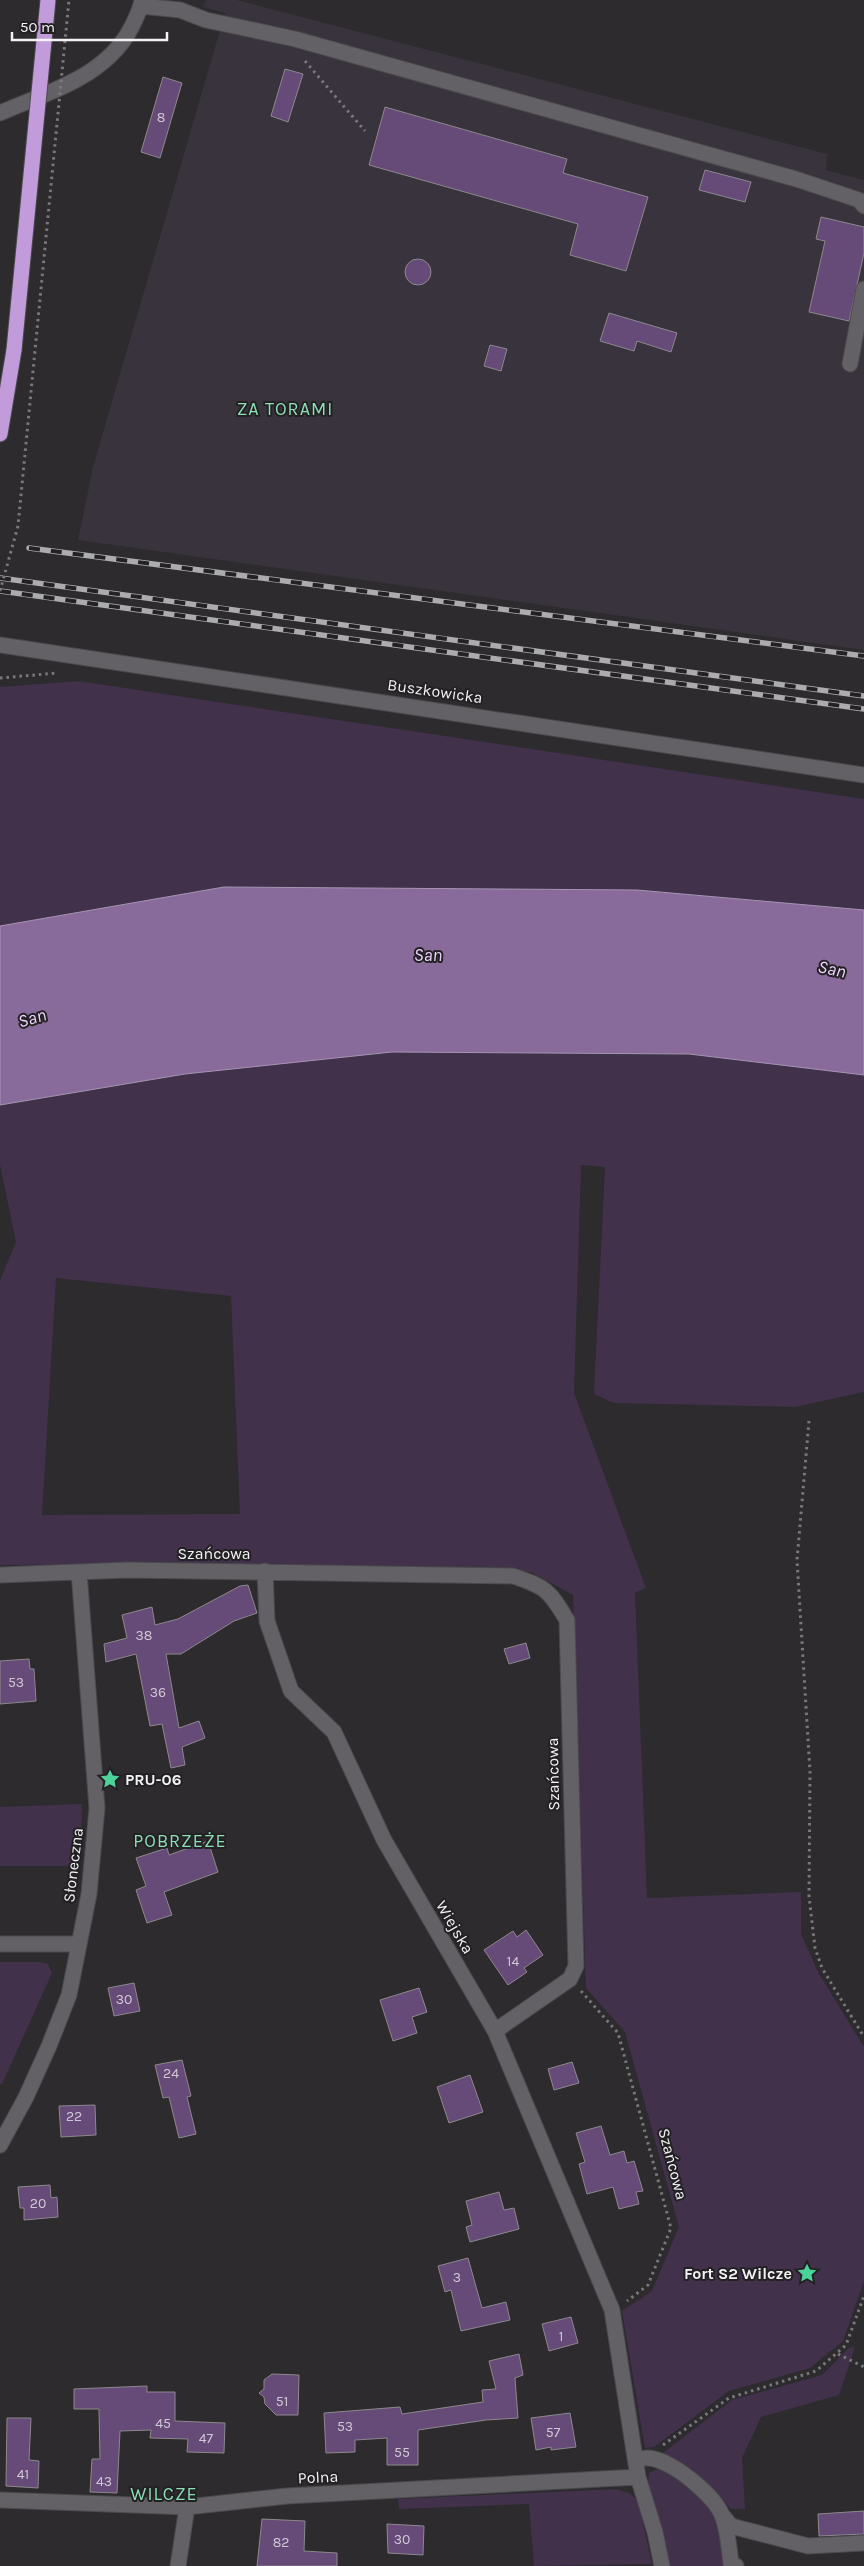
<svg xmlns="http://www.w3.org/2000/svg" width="864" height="2566" viewBox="0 0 864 2566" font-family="Karla,sans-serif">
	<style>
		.built { fill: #38333c }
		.green { fill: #41314b; fill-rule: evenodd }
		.water { fill: #886b9a; stroke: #a894b5 }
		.building { fill: #664a77; stroke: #8c898d }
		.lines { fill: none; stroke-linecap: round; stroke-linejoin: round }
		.minor-casing { stroke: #4a494b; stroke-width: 17 }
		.highway-casing { stroke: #4a494b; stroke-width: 17 }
		.path { stroke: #7a787b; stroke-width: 3; stroke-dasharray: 2.5 4; stroke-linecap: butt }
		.minor { stroke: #636165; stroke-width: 15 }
		.highway { stroke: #c29bdb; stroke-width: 15 }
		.rail-casing { stroke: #acabad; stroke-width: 5.5 }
		.rail { stroke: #232124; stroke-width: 4; stroke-dasharray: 11; stroke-linecap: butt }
		.highway-bridge-casing { stroke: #4a494b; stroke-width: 17; stroke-linecap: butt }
		.path-bridge { stroke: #7a787b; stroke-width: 3; stroke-dasharray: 2.5 4; stroke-linecap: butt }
		.highway-bridge { stroke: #c29bdb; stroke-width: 15 }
		.labels { text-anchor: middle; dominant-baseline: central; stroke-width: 4; stroke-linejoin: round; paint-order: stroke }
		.number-label { font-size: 14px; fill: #d0c8d5 }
		.street-label { font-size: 16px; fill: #f3f2f4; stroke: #232124 }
		.poi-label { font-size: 16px; font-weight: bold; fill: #f3f2f4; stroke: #232124; text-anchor: start }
		.neighbourhood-label { font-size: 18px; letter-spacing: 1px; fill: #8cdfb6; stroke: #232124 }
		.water-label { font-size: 18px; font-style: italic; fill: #edd3ff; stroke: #232124 }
	</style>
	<rect width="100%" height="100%" fill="#2d2b2e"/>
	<path class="built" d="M206,0H237L827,154L826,170L864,180V650L78,540L93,467L225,13L203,7Z"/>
	<path class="green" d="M78,681L864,799V910L637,890L224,887L0,926V687Z
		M392,1052L689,1054L864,1075V1392L795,1407L614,1403L594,1394L605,1167L581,1165L574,1393L646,1588L635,1593L647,1898L801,1892V1934L818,1972L864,2047V2281L843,2341L810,2368L729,2391L654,2447L645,2448L622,2311L652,2291L679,2227L625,2032L586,1988L573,1595L531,1572L241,1564L0,1565V1280L16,1242L0,1165V1105L185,1074ZM56,1278L231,1296L240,1514L42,1515Z
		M82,1804L80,1866H0V1807Z
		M0,1962H39L48,1964L52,1973L2,2084H0Z
		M855,2347L839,2395L761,2417L742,2458L745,2509H731C708,2481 693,2468 659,2456L732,2400L822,2375L849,2348Z
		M658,2469L679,2475L718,2511L728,2566H666L648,2482L649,2473Z
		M616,2489L629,2493L638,2500L652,2564L534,2566L529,2504L399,2509L398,2499Z"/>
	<path class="water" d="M224,887L637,890L864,910V1075L689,1054L392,1052L185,1074L0,1105V926Z"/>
	<path class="building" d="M285,69L303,74L288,122L271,116Z
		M163,77L182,83L160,158L141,152Z
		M385,107L567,159L563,173L648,197L626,271L570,255L578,224L369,165Z
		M705,170L751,182L745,202L699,190Z
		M821,217L864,227V253L849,321L809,312L825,241L816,239Z
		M405 272a13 13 0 1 1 26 0a13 13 0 1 1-26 0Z
		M609,313L677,333L671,352L637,341L634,351L600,341Z
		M490,345L507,349L501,371L484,366Z
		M248,1585L257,1613L234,1621L181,1654H166L179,1728L199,1721L205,1738L182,1747L185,1765L171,1768L162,1724L150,1726L136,1654L106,1662L104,1644L127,1638L122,1615L152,1607L155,1625L178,1619L240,1586Z
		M526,1643L530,1658L509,1664L504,1649Z
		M29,1659L30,1669H34L36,1701L0,1704V1661Z
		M208,1841L218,1872L164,1892L172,1915L147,1923L136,1890L146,1886L136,1858L167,1848L169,1855Z
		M526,1930L543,1955L524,1968L527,1972L508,1985L484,1950L513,1931L517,1937Z
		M134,1983L140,2011L114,2016L108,1988Z
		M419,1988L427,2012L412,2017L417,2033L393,2041L380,2000Z
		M182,2060L191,2096L187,2097L196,2134L179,2138L169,2097L163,2098L155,2065Z
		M572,2062L579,2083L554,2090L548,2069Z
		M470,2075L483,2112L449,2123L437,2087Z
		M95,2105L96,2135L61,2137L59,2106Z
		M601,2126L610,2155L624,2151L627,2163L634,2161L643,2191L636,2192L639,2204L619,2209L613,2187L587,2194L579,2164L585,2162L576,2133Z
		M50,2185L51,2198L57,2197L58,2217L24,2220V2208H20L18,2187Z
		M499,2192L504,2210L514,2208L519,2229L470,2242L466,2227L472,2225L466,2201Z
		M468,2258L482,2308L506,2302L510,2320L461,2331L451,2290L445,2292L438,2266Z
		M571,2317L578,2343L549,2351L542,2324Z
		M519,2354L523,2375L515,2378L518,2418L486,2420L418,2430V2465H387V2438L355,2440V2452L326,2453L324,2413L400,2407L402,2414L483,2402L482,2390L496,2389L489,2361Z
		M272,2374L299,2375L298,2415H276L265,2404L264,2397L259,2393L264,2389V2380Z
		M147,2386V2392H175V2421L225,2423L224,2453L187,2452L188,2439L150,2438L151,2430L120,2431L117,2493L90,2492L92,2459H100L99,2409H74V2389Z
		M570,2413L576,2447L551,2450V2447L536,2450L531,2418Z
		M7,2418H31L29,2460L39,2461L38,2488L6,2486Z
		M864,2511V2534L819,2536L818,2514Z
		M262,2519L305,2521L304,2551L337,2553V2566H257Z
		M387,2524L424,2526L423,2555L388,2553Z"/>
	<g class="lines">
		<defs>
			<path id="minor" d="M141,6L180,10L206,20L295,39L796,179L859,200L864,206
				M0,113C50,91 110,76 134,22C137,15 141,8 142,0
				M850,364L864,289
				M0,645L864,775
				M265,1571L267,1621L291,1691L334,1732L384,1840L495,2031L612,2310L638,2477L655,2532L662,2566
				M0,1575L127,1570L513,1576C546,1587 549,1590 567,1620L576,1966L570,1979L495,2031
				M0,1944H79
				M0,2145L26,2097L49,2046L69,1995L89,1894L97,1808L79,1572
				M636,2461C639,2460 644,2457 647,2458C670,2458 714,2495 722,2515C728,2530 729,2548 731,2564L736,2566
				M0,2500L187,2507L287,2496L638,2477
				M722,2515L731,2526L808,2546L864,2543
				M178,2566L187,2507"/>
			<path id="highway" d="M0,434L14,350"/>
		</defs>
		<use href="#minor" class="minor-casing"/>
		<use href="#highway" class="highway-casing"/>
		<path class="path" d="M305,61L365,131
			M0,678L57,673
			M809,1421L797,1560L810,1772L809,1896L815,1948L822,1968L864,2037
			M581,1991L618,2033L671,2228L648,2285L627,2301
			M838,2354L864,2367
			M663,2445L729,2398L816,2371L846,2345L864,2296"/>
		<use href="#minor" class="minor"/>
		<use href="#highway" class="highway"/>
		<defs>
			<path id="rail" d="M29,548L864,656
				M0,578L864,696
				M0,591L864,709"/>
		</defs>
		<use href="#rail" class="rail-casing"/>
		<use href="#rail" class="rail"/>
		<defs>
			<path id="highway-bridge" d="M14,350L48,0"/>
		</defs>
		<use href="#highway-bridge" class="highway-bridge-casing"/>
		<path class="path-bridge" d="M0,591L18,526L69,0"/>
		<use href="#highway-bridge" class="highway-bridge"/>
	</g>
	<defs>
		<symbol id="sight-bare" viewBox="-9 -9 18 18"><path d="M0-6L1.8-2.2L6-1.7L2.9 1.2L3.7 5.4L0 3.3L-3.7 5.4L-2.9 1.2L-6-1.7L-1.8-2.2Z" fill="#4cd39b" stroke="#232124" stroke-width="2.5" paint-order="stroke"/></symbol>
	</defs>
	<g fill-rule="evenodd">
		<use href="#sight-bare" x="96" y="1765" width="28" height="28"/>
		<use href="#sight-bare" x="793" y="2259" width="28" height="28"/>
	</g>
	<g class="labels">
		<g class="number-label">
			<text x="161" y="117">8</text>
			<text x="144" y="1635">38</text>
			<text x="16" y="1682">53</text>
			<text x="158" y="1692">36</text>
			<text x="513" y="1961">14</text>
			<text x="124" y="1999">30</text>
			<text x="171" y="2073">24</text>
			<text x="74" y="2116">22</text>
			<text x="38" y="2203">20</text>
			<text x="457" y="2277">3</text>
			<text x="561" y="2336">1</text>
			<text x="282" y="2401">51</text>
			<text x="163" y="2423">45</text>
			<text x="345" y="2426">53</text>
			<text x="553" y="2432">57</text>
			<text x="206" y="2438">47</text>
			<text x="402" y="2452">55</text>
			<text x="23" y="2474">41</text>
			<text x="104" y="2481">43</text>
			<text x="402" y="2539">30</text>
			<text x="281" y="2542">82</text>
		</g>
		<g class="street-label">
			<text transform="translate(435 691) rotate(8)">Buszkowicka</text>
			<text x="214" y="1553">Szańcowa</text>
			<text transform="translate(553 1774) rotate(-91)">Szańcowa</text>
			<text transform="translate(73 1865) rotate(-83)">Słoneczna</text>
			<text transform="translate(455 1927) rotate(60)">Wiejska</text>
			<text transform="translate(673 2164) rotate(75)">Szańcowa</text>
			<text transform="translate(318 2477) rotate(-3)">Polna</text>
		</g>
		<g class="poi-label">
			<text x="125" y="1779">PRU-06</text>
			<text x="792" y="2273" text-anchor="end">Fort S2 Wilcze</text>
		</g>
		<g class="neighbourhood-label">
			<text x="285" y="409">ZA TORAMI</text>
			<text x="180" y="1841">POBRZEŻE</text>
			<text x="164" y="2494">WILCZE</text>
		</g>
		<g class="water-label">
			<text x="428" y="955">San</text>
			<text transform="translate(832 969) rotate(13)">San</text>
			<text transform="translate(32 1018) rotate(-16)">San</text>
		</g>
	</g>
	<path d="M12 32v8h155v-8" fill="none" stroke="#f3f2f4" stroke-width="2.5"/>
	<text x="20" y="32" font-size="15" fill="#f3f2f4" stroke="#232124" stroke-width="4" paint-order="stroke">50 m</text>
</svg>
